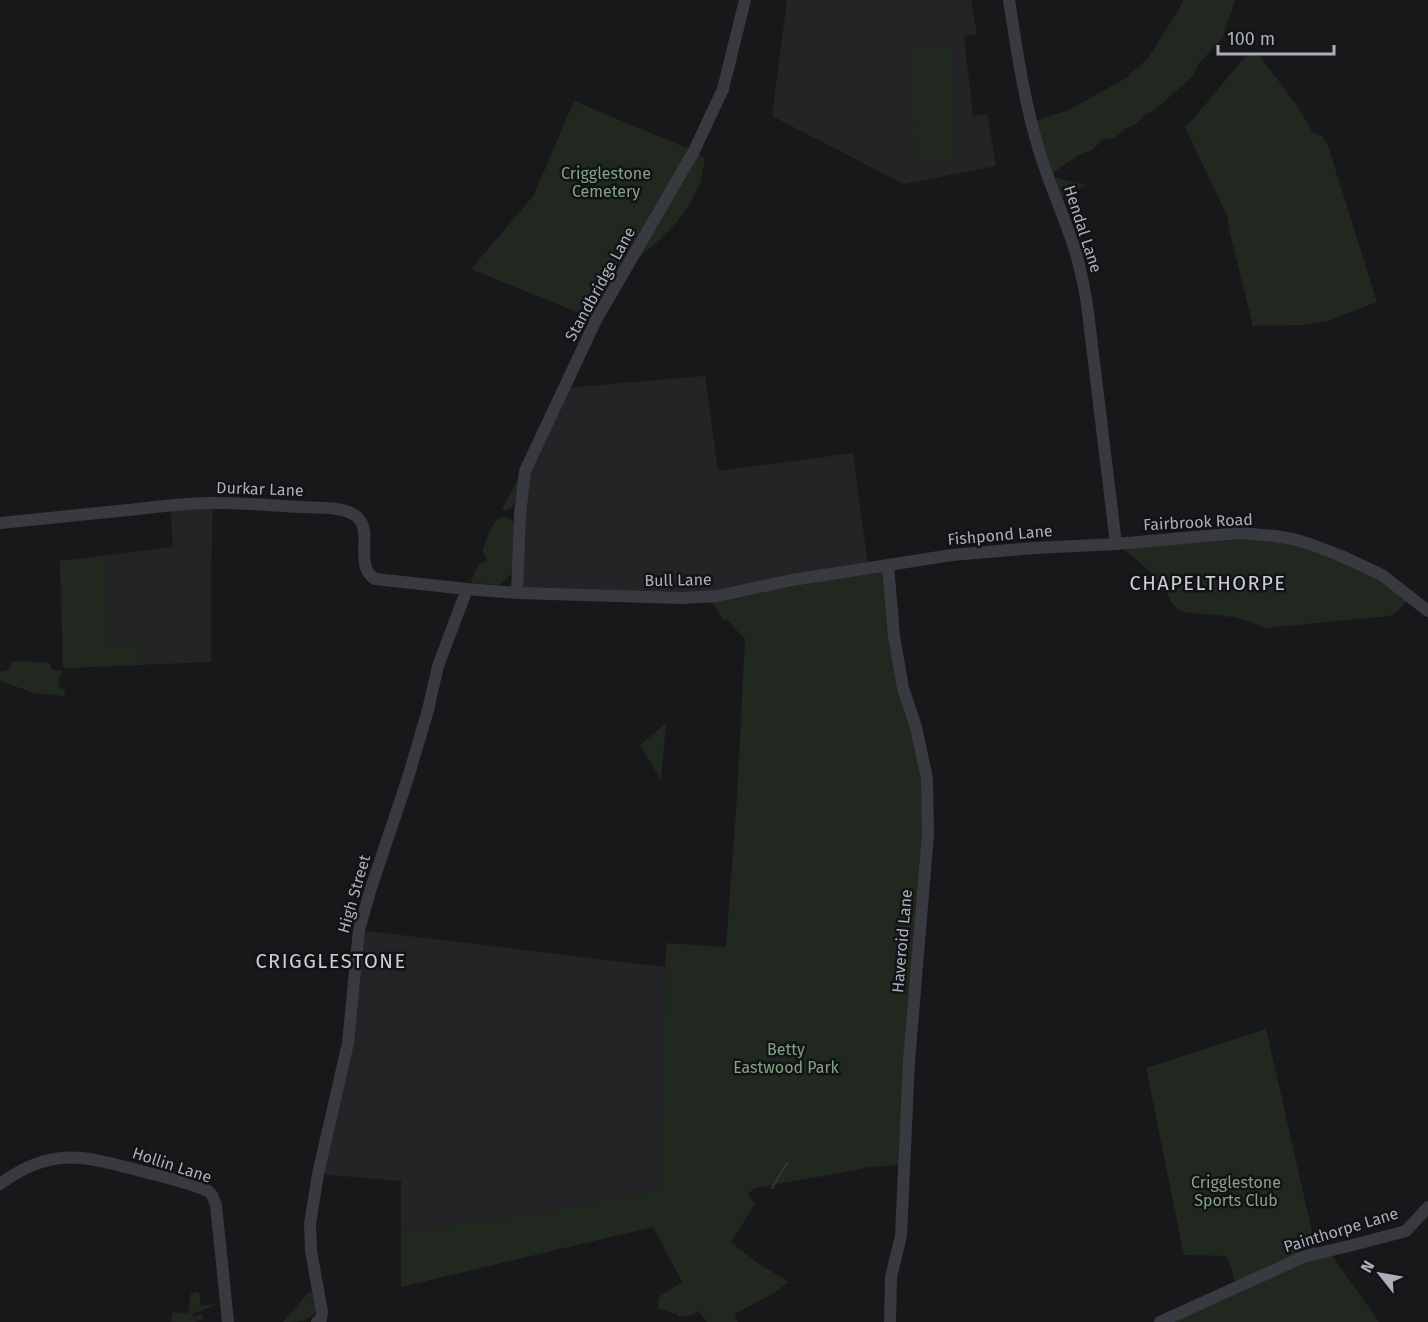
<svg xmlns="http://www.w3.org/2000/svg" width="1428" height="1322" viewBox="0 0 1428 1322" font-family="'Fira Sans',sans-serif">
	<style>
		.built { fill: #242427 }
		.green { fill: #202820 }
		.lines { fill: none; stroke-linecap: round; stroke-linejoin: round }
		.stream { stroke: #2e383e; stroke-width: 2 }
		.tertiary { stroke: #393a3f; stroke-width: 12 }
		.labels { text-anchor: middle; dominant-baseline: central; stroke-width: 5; stroke-linejoin: round; paint-order: stroke }
		.park-label { font-size: 16px; fill: #82a482; stroke: #131315 }
		.street-label { font-size: 16px; fill: #aab0ba; stroke: #131315 }
		.quarter-label { font-size: 20px; letter-spacing: 1.5px; fill: #cbcfd6; stroke: #131315 }
	</style>
	<rect width="100%" height="100%" fill="#18181a"/>
	<path class="built" d="M787,0H971L977,34L964,36L973,116L987,114L996,166L904,184L772,116Z
		M705,376L718,471L853,453L868,567L717,596L517,593L525,471L564,388Z
		M213,503L211,572V662L63,668L60,561L173,547L170,505Z
		M359,930L665,967L662,1189L536,1213L401,1232V1181L318,1174L338,1090Z"/>
	<path class="green" d="M1183,0H1235L1222,39L1199,63L1193,76L1155,110L1146,114L1134,125L1126,128L1114,138L1104,139L1091,151L1082,153L1048,176L1087,185L1056,200L1039,150L1031,122L1069,110L1126,78L1148,58L1179,9Z
		M952,46L954,159H914L911,47Z
		M1256,51L1296,104L1313,133L1322,136L1327,143L1377,302L1328,321L1302,325L1253,326L1229,229L1227,216L1185,127L1194,118L1242,60Z
		M574,101L694,151L705,159L700,184L689,205L677,222L653,246L626,268L596,320L471,269L534,195Z
		M517,481L518,482C517,495 518,506 505,511L503,510V507Z
		M502,517H507L514,523L512,573L500,585L471,583C474,574 476,564 485,562L487,558L483,553V549C487,538 491,522 502,517Z
		M1220,534L1324,549L1410,597L1398,611L1390,616L1264,628C1240,614 1209,615 1182,612C1170,605 1170,596 1162,586C1149,569 1133,556 1116,544Z
		M104,556L110,647L118,644L136,643V632L140,633L142,665L63,668L60,561Z
		M888,565L894,636L927,779L904,1165L868,1167L840,1173L755,1188L747,1194L755,1204L731,1242L756,1262L789,1282L771,1295L734,1314L738,1322H707L698,1311L692,1315L679,1317L676,1313H672L657,1308L660,1296L682,1282L653,1227L401,1287V1232L536,1213L661,1189L665,967L667,943L726,947L737,797L745,639L727,620L724,621C719,613 713,605 708,596Z
		M18,661L50,663L52,670L62,671V674L59,676V686L65,690L64,696L34,693L0,681V672L9,670L11,662Z
		M666,723L661,780L640,745Z
		M1266,1029L1317,1253L1329,1251L1379,1322H1171L1237,1286L1227,1256L1184,1255L1146,1068Z
		M199,1292L201,1306L215,1304V1305L192,1314L194,1317L202,1314L204,1319L194,1322H171L173,1312L188,1313L191,1293Z
		M313,1292L316,1311C310,1322 295,1322 283,1322L308,1293Z"/>
	<g class="lines">
		<path class="stream" d="M772,1188L787,1163"/>
		<path class="tertiary" d="M1009,0C1017,51 1024,101 1039,150C1049,185 1066,219 1076,254C1081,270 1084,287 1087,304L1116,544
			M0,523C39,519 78,515 118,511C149,508 181,503 213,503C242,503 271,505 299,507C316,508 338,506 353,514C377,527 352,565 375,579L467,589L517,593L682,598L717,596L792,580L952,555L1034,548L1116,544L1239,533L1275,536L1293,539L1310,544L1339,555L1382,575L1428,611
			M888,565L894,636L903,688L916,727L927,779L928,834L909,1061L901,1236L891,1277L890,1322
			M517,593L520,515L525,471L596,320L694,151L723,89L745,0
			M0,1184C51,1146 84,1156 141,1171C163,1177 187,1182 208,1191L212,1195L216,1205L228,1322
			M317,1322L321,1319L322,1312L311,1251L310,1224L318,1174L348,1043L359,930L371,888L407,781L428,710L438,666L467,589
			M1160,1322L1303,1257L1353,1245L1406,1231L1428,1207"/>
	</g>
	<g class="labels">
		<g class="park-label">
			<text x="606" y="173">Crigglestone<tspan x="606" dy="18">Cemetery</tspan></text>
			<text x="786" y="1049">Betty<tspan x="786" dy="18">Eastwood Park</tspan></text>
			<text x="1236" y="1182">Crigglestone<tspan x="1236" dy="18">Sports Club</tspan></text>
		</g>
		<g class="street-label">
			<text transform="translate(1083 229) rotate(72)">Hendal Lane</text>
			<text transform="translate(600 284) rotate(-61)">Standbridge Lane</text>
			<text transform="translate(260 489) rotate(2)">Durkar Lane</text>
			<text transform="translate(1198 522) rotate(-3)">Fairbrook Road</text>
			<text transform="translate(1000 535) rotate(-5)">Fishpond Lane</text>
			<text transform="translate(678 580) rotate(-1)">Bull Lane</text>
			<text transform="translate(354 894) rotate(-74)">High Street</text>
			<text transform="translate(902 941) rotate(-85)">Haveroid Lane</text>
			<text transform="translate(172 1165) rotate(18)">Hollin Lane</text>
			<text transform="translate(1341 1230) rotate(-17)">Painthorpe Lane</text>
		</g>
		<g class="quarter-label">
			<text x="1208" y="583">CHAPELTHORPE</text>
			<text x="331" y="961">CRIGGLESTONE</text>
		</g>
	</g>
	<g transform="translate(1380 1274) rotate(301)" stroke="#131315" stroke-width="4.5" paint-order="stroke">
	<path d="M0-4.5L10 22L0 15L-10 22Z" fill="#aab0ba"/>
	<text y="-9" font-size="16" font-weight="bold" text-anchor="middle" fill="#aab0ba">N</text>
	</g>
	<path d="M1218 45v9h116v-9" fill="none" stroke="#aab0ba" stroke-width="3"/>
	<text x="1227" y="45" font-size="18" fill="#aab0ba" stroke="#131315" stroke-width="4.5" paint-order="stroke">100 m</text>
</svg>
